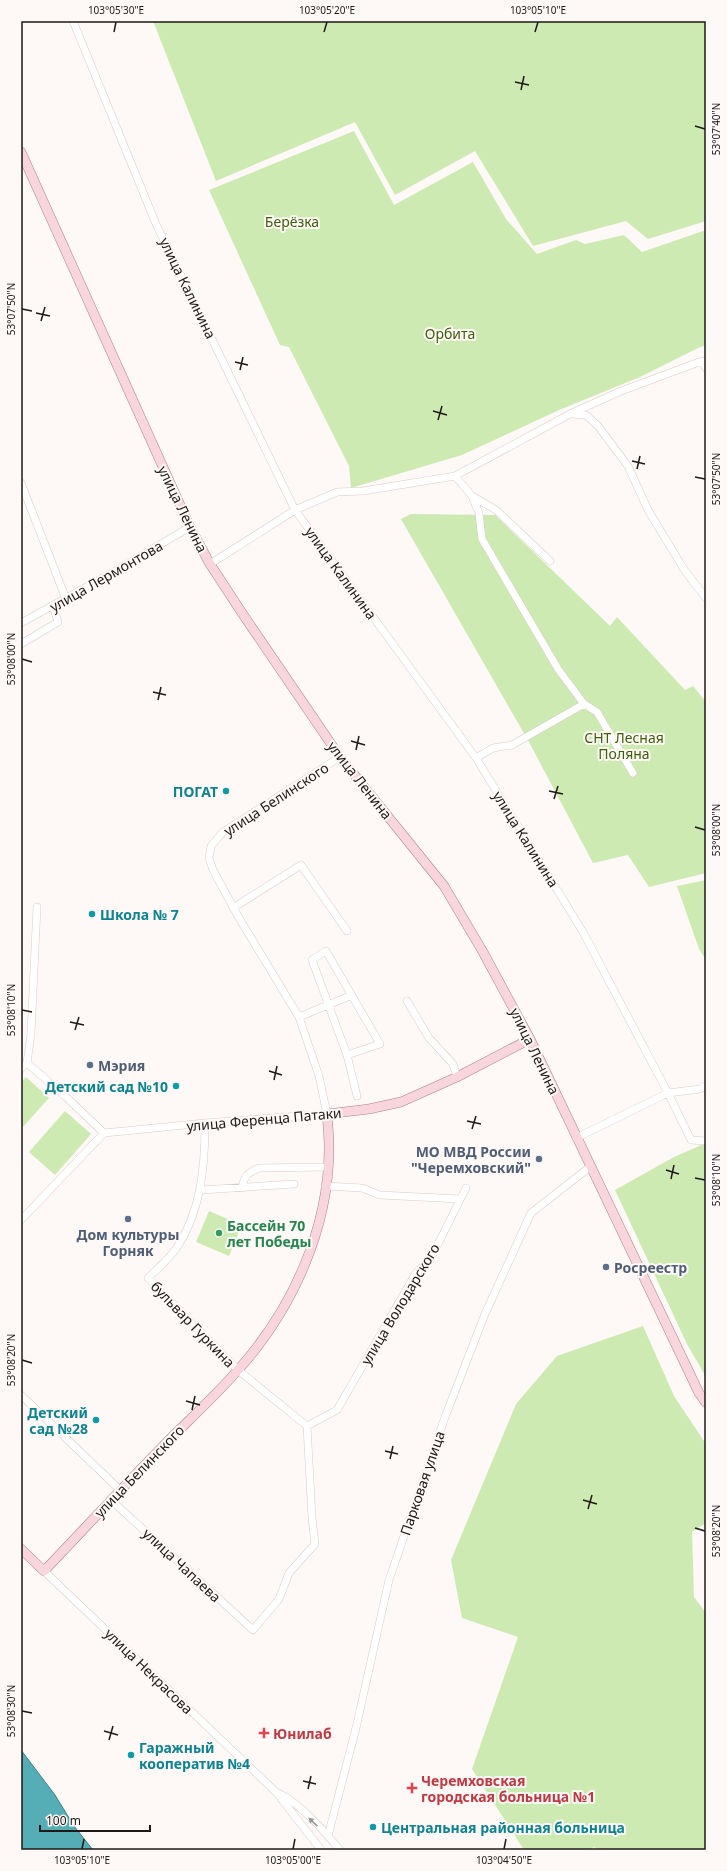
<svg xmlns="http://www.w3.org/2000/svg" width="727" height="1871" viewBox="0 0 727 1871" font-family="'Noto Sans',sans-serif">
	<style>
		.green { fill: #cceab1 }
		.water { fill: #55adb5; stroke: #448186 }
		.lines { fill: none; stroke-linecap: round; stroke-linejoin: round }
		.minor-casing { stroke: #d9ccc7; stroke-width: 8 }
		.major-casing { stroke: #aa818a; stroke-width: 10 }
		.minor { stroke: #fff; stroke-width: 7 }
		.major { stroke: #f9d5de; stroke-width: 9 }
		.oneway { fill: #9a9897 }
		.ticks { fill: none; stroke: #1e1917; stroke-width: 1.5 }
		.culture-dot { fill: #0f9aa8; stroke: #fef8f6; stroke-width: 1.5 }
		.service-dot { fill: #5c6f8a; stroke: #fef8f6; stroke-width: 1.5 }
		.leisure-dot { fill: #2e9e5b; stroke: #fef8f6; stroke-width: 1.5 }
		.health-dot { fill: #e0444e; stroke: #fef8f6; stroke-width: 1.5 }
		.labels { text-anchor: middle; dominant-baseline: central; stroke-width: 4; stroke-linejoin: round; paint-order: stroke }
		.park-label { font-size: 14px; fill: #3c5f0a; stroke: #fef8f6 }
		.street-label { font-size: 14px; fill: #1e1917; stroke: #fef8f6 }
		.culture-label { font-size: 14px; font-weight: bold; fill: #0d838f; stroke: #fef8f6; text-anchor: end }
		.service-label { font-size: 14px; font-weight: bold; fill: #4e5e75; stroke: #fef8f6; text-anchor: start }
		.leisure-label { font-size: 14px; font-weight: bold; fill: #27864d; stroke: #fef8f6; text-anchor: start }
		.health-label { font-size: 14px; font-weight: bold; fill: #be3a42; stroke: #fef8f6; text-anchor: start }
		.neatline { fill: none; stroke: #1e1917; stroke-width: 1.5 }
		.ticks-label { font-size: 10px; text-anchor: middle; fill: #1e1917 }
	</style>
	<rect width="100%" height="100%" fill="#fef8f6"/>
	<path class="green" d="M153,21H706V221L648,239L626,221L533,246L475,151L395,195L355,122L216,181Z
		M354,131L394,205L473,162L506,219L537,254L576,240L585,244L624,235L642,252L706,230V345L694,350L640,377L559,410L462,455L351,488L349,466L289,347L280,345L209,190Z
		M411,514L495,515L610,626L617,617L685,690L693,686L706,702V873L649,887L628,855L593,863L529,742L401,519Z
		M706,880V960L699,949L677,886Z
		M26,1077L49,1098L21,1129V1082Z
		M65,1111L91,1134L55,1175L29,1152Z
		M706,1143V1377L687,1344L615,1190L674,1157Z
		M209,1211L242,1225L229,1256L196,1242Z
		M643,1326L674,1396L706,1444V1523L692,1532L694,1597L706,1613V1850H598L594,1847L589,1850H524L472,1769L518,1637L462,1618L451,1560L516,1404L557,1356Z"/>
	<path class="water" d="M21,1750L55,1795L74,1826L93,1850H21Z"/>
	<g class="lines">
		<defs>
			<path id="minor" d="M73,21L156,224L295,510L476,758L583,932L668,1093L691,1140L706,1141
				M572,414L586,415L598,426L628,466L648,510L685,571L706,598
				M455,476L472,496L496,510L550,561
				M21,483L66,599
				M472,496L479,513L482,539L558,669L584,704
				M210,564L295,510L337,492L363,491L455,476L570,414L621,391L702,361L706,368
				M21,623L115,571L190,527
				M21,644L58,622L53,606
				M476,758L493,748L512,745L584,704L597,712L633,773
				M233,908L301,865L347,931
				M407,1001L429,1038L453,1064L457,1077
				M299,1017L352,995
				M347,1055L380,1044L326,951L312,960L347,1055L357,1096
				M27,1063L31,1033L37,907
				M27,1063L65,1096L104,1133
				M21,1069L27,1063
				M576,1138L668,1093L700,1089L706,1085
				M325,1186L362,1188L380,1195L460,1199
				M242,1188C244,1176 247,1173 259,1168L327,1167
				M201,1190L294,1184
				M21,1220L104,1133L205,1123L327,1114L319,1076L299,1017L239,918L213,870L209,858L211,846L223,832L340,757
				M21,1395L120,1490
				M307,1426L337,1410L416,1273L431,1258L466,1188
				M111,1500L253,1630L279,1599L289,1573L315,1544L312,1518L307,1426L238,1370L148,1278C157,1269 168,1260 176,1249C201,1212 205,1167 205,1123
				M44,1571L277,1793L321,1850
				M278,1793C300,1803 324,1831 340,1850
				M328,1836L356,1728L389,1580L445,1417L485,1314L531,1213L590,1167"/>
			<path id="major" d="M21,152L190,527L210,564L242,613L340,757L444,886L483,952L530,1039L699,1393L706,1403
				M21,1549L44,1571C85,1528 125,1485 166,1443C190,1419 215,1396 238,1370C292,1310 329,1229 329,1148C329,1136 328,1125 327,1114L369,1109L401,1102L457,1077L530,1039"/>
		</defs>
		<use href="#minor" class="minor-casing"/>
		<use href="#major" class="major-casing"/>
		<use href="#minor" class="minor"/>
		<use href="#major" class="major"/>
	</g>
	<defs><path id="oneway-solid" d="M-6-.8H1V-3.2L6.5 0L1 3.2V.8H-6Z"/></defs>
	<use class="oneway" href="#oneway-solid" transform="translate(313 1822) rotate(-136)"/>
	<path class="ticks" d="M114,32L116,22M324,32L327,22M535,32L538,22M515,82L529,85M521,90L524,76M695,126L705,129M22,309L32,311M36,313L50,316M41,321L45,307M235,362L248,365M240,370L243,357M433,411L447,415M438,420L442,406M632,461L645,464M637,469L640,456M695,477L705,479M22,659L32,662M153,692L166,695M158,700L161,687M351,741L365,745M356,750L359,736M549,791L563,794M554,799L558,786M695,827L705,830M22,1010L32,1012M70,1022L84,1025M75,1030L79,1017M269,1071L282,1075M274,1080L277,1066M467,1121L481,1124M472,1129L476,1116M666,1170L679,1174M695,1178L705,1180M671,1179L674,1165M22,1360L32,1363M186,1401L200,1405M192,1410L195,1396M385,1451L398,1454M390,1459L393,1446M583,1500L597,1504M588,1509L592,1495M695,1528L705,1531M22,1711L32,1713M104,1731L118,1735M109,1740L113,1726M303,1781L316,1784M308,1789L311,1776M82,1849L84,1839M293,1849L295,1839M504,1849L506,1839"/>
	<g class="culture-dot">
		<circle cx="226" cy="791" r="4"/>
		<circle cx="92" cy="914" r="4"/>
		<circle cx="176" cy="1086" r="4"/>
		<circle cx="96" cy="1420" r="4"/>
		<circle cx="131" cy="1755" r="4"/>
		<circle cx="373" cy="1827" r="4"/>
	</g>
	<g class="service-dot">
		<circle cx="90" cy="1065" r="4"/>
		<circle cx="539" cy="1159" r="4"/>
		<circle cx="128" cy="1219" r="4"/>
		<circle cx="606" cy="1267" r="4"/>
	</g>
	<circle class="leisure-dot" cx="219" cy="1233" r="4"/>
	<g class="health-dot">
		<path d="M262 1727h4v4h4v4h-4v4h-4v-4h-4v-4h4z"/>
		<path d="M410 1782h4v4h4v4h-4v4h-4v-4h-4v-4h4z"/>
	</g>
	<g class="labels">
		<g class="park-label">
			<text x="292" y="221">Берёзка</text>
			<text x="450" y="333">Орбита</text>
			<text x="624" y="737">СНТ Лесная<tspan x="624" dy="16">Поляна</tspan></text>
		</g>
		<g class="street-label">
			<text transform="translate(188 288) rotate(64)">улица Калинина</text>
			<text transform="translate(183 509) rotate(64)">улица Ленина</text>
			<text transform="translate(341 573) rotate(54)">улица Калинина</text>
			<text transform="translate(106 576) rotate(-30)">улица Лермонтова</text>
			<text transform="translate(360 780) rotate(52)">улица Ленина</text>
			<text transform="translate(276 799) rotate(-33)">улица Белинского</text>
			<text transform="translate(526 839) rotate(58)">улица Калинина</text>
			<text transform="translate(535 1051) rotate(64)">улица Ленина</text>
			<text transform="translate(264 1119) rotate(-5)">улица Ференца Патаки</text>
			<text transform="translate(400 1304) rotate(-59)">улица Володарского</text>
			<text transform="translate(193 1324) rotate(46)">бульвар Гуркина</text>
			<text transform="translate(139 1471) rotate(-46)">улица Белинского</text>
			<text transform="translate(422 1483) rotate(-71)">Парковая улица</text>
			<text transform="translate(182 1565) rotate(43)">улица Чапаева</text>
			<text transform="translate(149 1671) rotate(44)">улица Некрасова</text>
		</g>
		<g class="culture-label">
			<text x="218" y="791">ПОГАТ</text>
			<text x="100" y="914" text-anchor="start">Школа № 7</text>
			<text x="168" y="1086">Детский сад №10</text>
			<text x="88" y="1412">Детский<tspan x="88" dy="16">сад №28</tspan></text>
			<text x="139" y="1747" text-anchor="start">Гаражный<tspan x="139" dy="16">кооператив №4</tspan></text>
			<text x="381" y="1827" text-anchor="start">Центральная районная больница</text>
		</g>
		<g class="service-label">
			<text x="98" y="1065">Мэрия</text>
			<text x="531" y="1151" text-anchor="end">МО МВД России<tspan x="531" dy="16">"Черемховский"</tspan></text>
			<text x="128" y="1234" text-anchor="middle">Дом культуры<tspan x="128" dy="16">Горняк</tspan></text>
			<text x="614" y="1267">Росреестр</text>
		</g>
		<g class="leisure-label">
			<text x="227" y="1225">Бассейн 70<tspan x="227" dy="16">лет Победы</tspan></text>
		</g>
		<g class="health-label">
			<text x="273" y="1733">Юнилаб</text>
			<text x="421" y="1780">Черемховская<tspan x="421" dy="16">городская больница №1</tspan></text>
		</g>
	</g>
	<rect width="727" height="1871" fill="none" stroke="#fef8f6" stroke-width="44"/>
	<path d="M40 1825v6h110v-6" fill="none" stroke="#1e1917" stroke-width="2"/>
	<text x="46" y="1825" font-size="12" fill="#1e1917" stroke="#fef8f6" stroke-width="3" paint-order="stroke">100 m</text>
	<rect x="22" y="22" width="683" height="1827" class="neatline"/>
	<g class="ticks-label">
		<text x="116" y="14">103°05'30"E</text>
		<text x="327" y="14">103°05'20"E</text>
		<text x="538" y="14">103°05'10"E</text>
		<text transform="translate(716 129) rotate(-90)" y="4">53°07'40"N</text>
		<text transform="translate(11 309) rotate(-90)" y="4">53°07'50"N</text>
		<text transform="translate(716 479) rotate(-90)" y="4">53°07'50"N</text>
		<text transform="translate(11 659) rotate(-90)" y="4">53°08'00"N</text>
		<text transform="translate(716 830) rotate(-90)" y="4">53°08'00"N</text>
		<text transform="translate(11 1010) rotate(-90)" y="4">53°08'10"N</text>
		<text transform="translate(716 1180) rotate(-90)" y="4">53°08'10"N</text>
		<text transform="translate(11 1360) rotate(-90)" y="4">53°08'20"N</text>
		<text transform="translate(716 1531) rotate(-90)" y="4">53°08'20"N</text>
		<text transform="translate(11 1711) rotate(-90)" y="4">53°08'30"N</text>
		<text x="82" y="1864">103°05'10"E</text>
		<text x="293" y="1864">103°05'00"E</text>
		<text x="504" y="1864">103°04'50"E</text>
	</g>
</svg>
